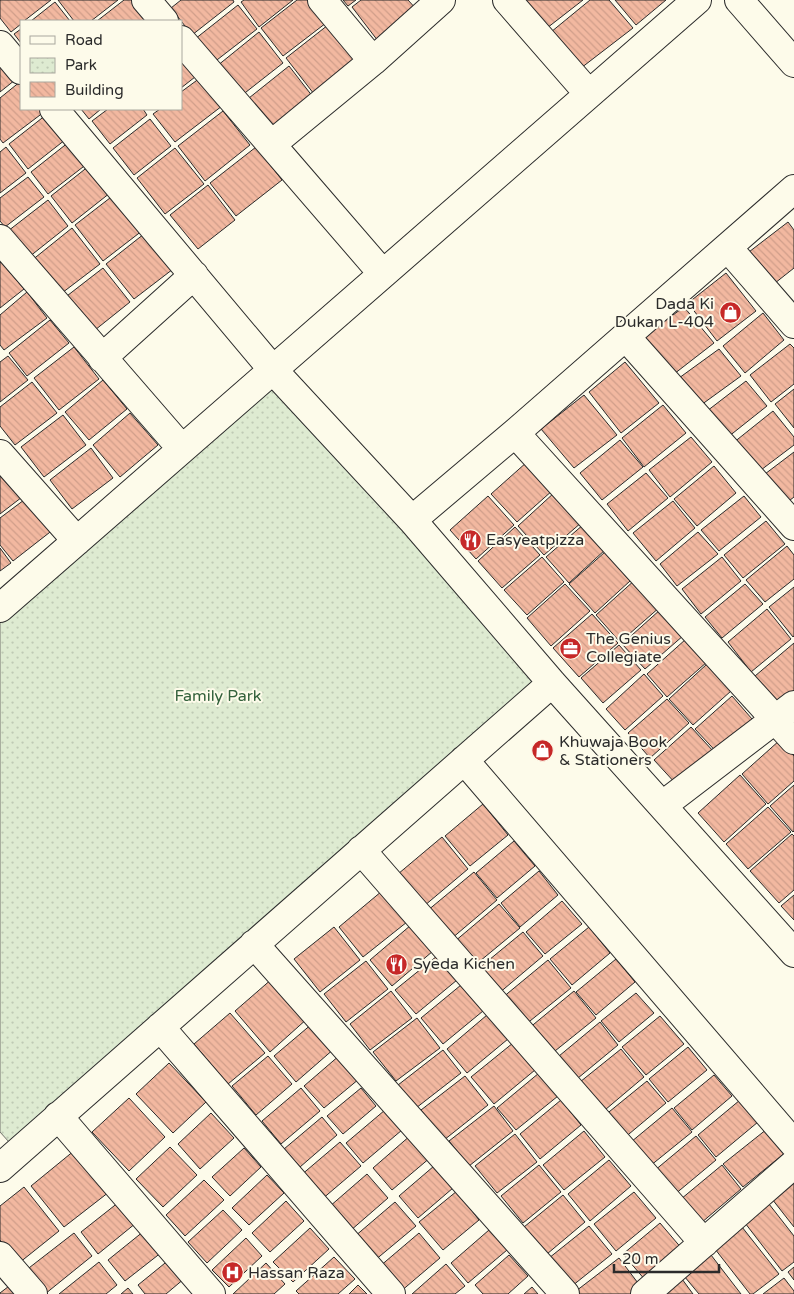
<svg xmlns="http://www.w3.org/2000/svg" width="794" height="1294" viewBox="0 0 794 1294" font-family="'Varela Round',sans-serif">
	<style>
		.park { fill: url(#park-dots); stroke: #74746e }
		.building { fill: url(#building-back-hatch); stroke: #2b2b2b }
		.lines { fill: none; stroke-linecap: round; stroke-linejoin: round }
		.street-casing { stroke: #2b2b2b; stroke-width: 30 }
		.secondary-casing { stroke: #2b2b2b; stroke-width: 30 }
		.street { stroke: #fdfbea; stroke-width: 28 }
		.secondary { stroke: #fdfbea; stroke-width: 28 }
		.labels { text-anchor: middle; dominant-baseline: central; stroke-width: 4; stroke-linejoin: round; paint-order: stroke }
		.poi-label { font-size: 16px; fill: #2b2b2b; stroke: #fdfbea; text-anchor: start }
		.park-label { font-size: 16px; fill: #34623c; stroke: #fdfbea }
	</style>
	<defs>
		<pattern id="park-dots" width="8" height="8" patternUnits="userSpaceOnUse" patternTransform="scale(1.25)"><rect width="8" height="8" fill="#deebd1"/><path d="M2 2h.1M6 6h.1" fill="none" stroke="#bfcab4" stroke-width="1.8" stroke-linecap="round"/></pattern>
		<pattern id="building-back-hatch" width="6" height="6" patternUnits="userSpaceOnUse" patternTransform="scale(1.25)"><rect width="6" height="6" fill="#f2b8a0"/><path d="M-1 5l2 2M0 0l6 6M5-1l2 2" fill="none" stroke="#d09e8a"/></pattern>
	</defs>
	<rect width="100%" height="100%" fill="#fdfbea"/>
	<path class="park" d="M273,370L552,683L18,1152L0,1132V608Z"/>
	<path class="building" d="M0,0H51L24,21H21V24L11,32L0,18Z
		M58,0H118L91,21H74Z
		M124,0H132L149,21H97Z
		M181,0H233L234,2L192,35L171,8Z
		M244,0H293L259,27L241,2Z
		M297,0H309L326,23L283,56L261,28Z
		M343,0H356L348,6Z
		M361,0H408L417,10L378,41L352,7Z
		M523,0H583L547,28Z
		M590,0H609L633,28L581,68L551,32Z
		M615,0H666L636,25Z
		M55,2L70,21H31Z
		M238,5L257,29L213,63L195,39Z
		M328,25L356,61L314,94L286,58Z
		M21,29V43L14,34Z
		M259,32L283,63L241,96L217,66Z
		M0,51L20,76L0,92Z
		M181,59L195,77L181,88Z
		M289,66L313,97L273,129L249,98Z
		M200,78L222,106L175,142L153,114L160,109H181V92Z
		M21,81V109H48L3,143L0,139V98Z
		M81,109H101L89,119Z
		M108,109H143L147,115L110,144L92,121Z
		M51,111L70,136L28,169L9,144Z
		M223,111L250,145L205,181L178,146Z
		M150,119L171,146L134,175L113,148Z
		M74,138L92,160L48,194L31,172Z
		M6,147L26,173L0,193V152Z
		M256,147L282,180L236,216L210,183Z
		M175,148L204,184L165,214L137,178Z
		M94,162L115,189L72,223L51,196Z
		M28,177L44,197L5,227L0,221V198Z
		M208,185L235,220L198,249L170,215Z
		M119,191L147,227L103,261L75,225Z
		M48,200L68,226L29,257L8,231Z
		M788,222L794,230V268L770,287L745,255Z
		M72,228L100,264L58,296L31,261Z
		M149,230L177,266L134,299L106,264Z
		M1,262L24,289L0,308V263Z
		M103,268L130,302L90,334L63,299Z
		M726,273L756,311L717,341L688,303Z
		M27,292L47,318L4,350L0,345V315Z
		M684,307L714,343L674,374L644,336Z
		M763,313L784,340L745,373L723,346Z
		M50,320L69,343L27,376L9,353Z
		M790,344L794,348V384L771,402L750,375Z
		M74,347L99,379L59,410L34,378Z
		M719,349L741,376L701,405L679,378Z
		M8,356L28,380L0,402V362Z
		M625,362L659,403L621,433L589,392Z
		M103,380L127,409L89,440L65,412Z
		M746,381L767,406L728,437L707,411Z
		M32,382L57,413L15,445L0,426V407Z
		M794,389V428L775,404Z
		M584,395L617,435L574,468L541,429Z
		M663,405L686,433L644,467L622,438Z
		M773,411L794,437V445L757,473L733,443Z
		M130,413L158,445L120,477L93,445Z
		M63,415L86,445L44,477L21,447Z
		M691,437L712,462L670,497L649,470Z
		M620,440L643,467L602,500L580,473Z
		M91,448L113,478L72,509L50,480Z
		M794,452V497L785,504L761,477Z
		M527,462L553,490L517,522L491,494Z
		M714,466L736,493L697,526L674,499Z
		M0,471L26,494L0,514Z
		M646,473L668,498L628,531L607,504Z
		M555,492L582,522L544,555L518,526Z
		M488,496L514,525L476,559L450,530Z
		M744,496L761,517L719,551L701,530Z
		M28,497L54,529L13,561L0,545V518Z
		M673,501L695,528L656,561L633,533Z
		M766,521L785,544L743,578L724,555Z
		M584,524L606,549L569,583L546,557Z
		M515,527L540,555L502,588L478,561Z
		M698,532L718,554L677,586L660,564Z
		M787,546L794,555V579L765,602L746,580Z
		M0,548L11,563L0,571Z
		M605,552L630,581L595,613L569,584Z
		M542,557L564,582L527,615L504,590Z
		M722,557L741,581L701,614L682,589Z
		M636,579L660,607L620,642L596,615Z
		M565,584L590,611L551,646L527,618Z
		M745,584L763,604L722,638L705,617Z
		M794,587V636L793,637L769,607Z
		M661,609L684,635L645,669L622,644Z
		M767,609L791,639L751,672L728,642Z
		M592,614L618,643L579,677L553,648Z
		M686,639L707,662L667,697L647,674Z
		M794,643V691L778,705L755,676Z
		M619,645L641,670L603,703L581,678Z
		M707,664L731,691L693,725L669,699Z
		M644,674L663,696L625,730L606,709Z
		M732,696L759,727L723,759L695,729Z
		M667,699L689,723L650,758L628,733Z
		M691,727L714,752L677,785L654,760Z
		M780,740L794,756V781L768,804L742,774Z
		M740,775L766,804L724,842L698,813Z
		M794,785V831L793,832L770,806Z
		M483,804L508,835L470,866L445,836Z
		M768,807L791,832L748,869L726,844Z
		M792,834L794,836V890L779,903L750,871Z
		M442,837L468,869L424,906L398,874Z
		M514,841L535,866L497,898L476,873Z
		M539,871L558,895L520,927L501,903Z
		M474,872L497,900L451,939L427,911Z
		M382,891L407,922L363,957L339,927Z
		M794,895V920L781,906Z
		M562,901L582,924L545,954L526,932Z
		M499,904L520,928L474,966L454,942Z
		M411,925L433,951L392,986L370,960Z
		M334,927L360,960L320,992L294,959Z
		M589,927L610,953L572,985L550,959Z
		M523,932L543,956L498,994L478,969Z
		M437,956L457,980L416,1014L395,990Z
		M616,959L635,982L596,1015L576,992Z
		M548,960L571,988L525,1025L502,998Z
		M366,961L388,989L346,1022L324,994Z
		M273,978L308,1018L270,1052L235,1011Z
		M461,985L483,1011L443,1044L421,1018Z
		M391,991L412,1018L370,1050L350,1024Z
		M574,991L596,1018L550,1055L528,1029Z
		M636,993L654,1013L619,1042L601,1021Z
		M230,1013L265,1053L228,1084L194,1044Z
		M487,1015L508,1039L467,1073L447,1049Z
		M660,1016L684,1044L646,1075L622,1047Z
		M417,1018L440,1048L396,1081L373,1052Z
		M600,1022L618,1045L572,1083L553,1061Z
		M313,1023L335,1048L296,1082L274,1056Z
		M513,1043L535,1070L494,1104L471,1077Z
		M688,1047L707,1070L668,1102L649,1079Z
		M621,1049L644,1077L599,1115L575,1086Z
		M443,1050L461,1073L416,1108L398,1085Z
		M340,1055L359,1079L324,1108L304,1086Z
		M268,1056L292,1084L256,1115L232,1086Z
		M169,1063L206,1102L173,1133L136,1094Z
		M539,1073L558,1096L516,1130L497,1108Z
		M714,1075L732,1096L692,1130L674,1108Z
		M465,1076L488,1105L444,1140L421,1110Z
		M647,1081L666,1103L623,1139L604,1116Z
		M301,1088L320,1111L281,1144L262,1121Z
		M361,1088L376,1106L343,1134L327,1116Z
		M129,1098L165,1137L129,1171L92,1132Z
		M561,1100L581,1125L540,1159L520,1134Z
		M740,1100L758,1122L716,1157L698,1135Z
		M494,1106L513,1131L469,1166L449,1141Z
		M672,1108L692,1132L650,1166L631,1142Z
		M385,1110L402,1130L363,1163L346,1143Z
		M211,1113L234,1138L200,1169L178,1144Z
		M322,1117L337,1135L300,1167L284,1149Z
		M767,1129L786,1152L743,1187L723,1164Z
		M584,1131L605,1157L564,1190L543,1165Z
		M515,1134L537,1162L497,1193L475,1166Z
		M411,1135L431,1157L392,1190L373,1168Z
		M696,1136L716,1160L674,1195L654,1171Z
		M340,1142L361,1166L321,1200L300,1176Z
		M170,1147L197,1175L163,1207L136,1179Z
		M244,1148L261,1167L230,1196L212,1177Z
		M75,1150L109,1192L64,1227L31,1186Z
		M609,1160L631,1186L590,1221L568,1194Z
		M539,1165L561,1192L523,1223L501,1196Z
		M722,1165L741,1189L701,1223L681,1199Z
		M434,1166L453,1188L418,1218L399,1196Z
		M367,1174L388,1198L350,1231L329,1207Z
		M267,1175L284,1193L249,1225L232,1208Z
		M204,1180L224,1200L185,1236L166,1215Z
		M794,1181V1227L772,1199Z
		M24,1187L59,1231L19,1263L0,1240V1206Z
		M457,1191L479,1220L443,1250L419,1222Z
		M634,1192L656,1218L616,1251L594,1224Z
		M563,1195L585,1222L547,1254L524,1227Z
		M286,1201L304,1221L270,1252L252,1233Z
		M119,1202L136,1223L98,1254L81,1232Z
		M395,1202L416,1226L374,1261L354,1237Z
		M769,1204L794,1236V1262L782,1271L745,1223Z
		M223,1210L242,1230L207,1263L188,1242Z
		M660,1223L683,1250L646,1281L623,1254Z
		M589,1226L612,1254L572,1286L549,1258Z
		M742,1227L779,1274L753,1294H750L715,1249Z
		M310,1228L329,1249L293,1282L273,1262Z
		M489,1230L507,1250L468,1283L451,1263Z
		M144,1231L162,1252L125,1281L108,1260Z
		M74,1233L92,1256L45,1294L25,1271Z
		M419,1233L440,1258L400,1292L379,1267Z
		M246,1238L262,1256L229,1287L212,1270Z
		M509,1255L528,1276L508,1294H483L475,1285Z
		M711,1255L741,1294H699L684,1276Z
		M334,1257L355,1279L338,1294H299L296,1291Z
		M619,1258L641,1287L632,1294H578L576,1291Z
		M170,1259L185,1278L166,1294H145L138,1285Z
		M99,1262L117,1285L106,1294H59Z
		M266,1263L285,1284L274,1294H233Z
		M446,1264L465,1286L455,1294H412Z
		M794,1267V1280L788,1272Z
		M784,1278L794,1291V1294H763Z
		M682,1279L693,1294H663Z
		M13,1283L22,1294H0V1293Z
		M358,1285L367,1294H349Z
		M532,1287L538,1294H524Z
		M128,1288L133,1294H121Z"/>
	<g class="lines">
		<defs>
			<path id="street" d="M146,0L164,21
				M322,0L373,61
				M507,0L589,94
				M181,40L383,274
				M0,45L21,70
				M54,109L273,370L412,520L552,683L794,953
				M272,144L373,61L441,0
				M0,239L182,449
				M728,248L794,324
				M626,337L794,526
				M102,358L194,275
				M515,433L794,740
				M0,454L77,541
				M412,520L515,433L794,189
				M0,608L697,0
				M464,760L794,1144
				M663,805L794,705
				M361,850L704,1243
				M254,944L565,1294
				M160,1027L391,1294
				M58,1116L211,1294
				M0,1168L552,683
				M0,1256L33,1294
				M645,1294L794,1164"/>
			<path id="secondary" d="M739,0L794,63"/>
		</defs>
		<use href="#street" class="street-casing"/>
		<use href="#secondary" class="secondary-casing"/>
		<use href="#street" class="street"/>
		<use href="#secondary" class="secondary"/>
	</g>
	<defs>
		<symbol id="shop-disc" viewBox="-11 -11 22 22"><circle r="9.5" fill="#c62828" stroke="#fdfbea"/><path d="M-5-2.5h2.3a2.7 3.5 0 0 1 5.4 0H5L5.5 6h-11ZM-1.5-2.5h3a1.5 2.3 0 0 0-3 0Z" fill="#fff"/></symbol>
		<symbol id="restaurant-disc" viewBox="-11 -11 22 22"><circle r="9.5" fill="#c62828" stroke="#fdfbea"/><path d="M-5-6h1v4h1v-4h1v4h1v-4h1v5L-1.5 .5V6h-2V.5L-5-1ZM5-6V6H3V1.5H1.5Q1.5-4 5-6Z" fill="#fff"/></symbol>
		<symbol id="office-disc" viewBox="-11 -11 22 22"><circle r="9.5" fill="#c62828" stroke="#fdfbea"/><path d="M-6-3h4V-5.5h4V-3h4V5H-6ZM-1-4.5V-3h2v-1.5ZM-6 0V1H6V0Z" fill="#fff"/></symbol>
		<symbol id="hospital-disc" viewBox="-11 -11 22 22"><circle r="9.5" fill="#c62828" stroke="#fdfbea"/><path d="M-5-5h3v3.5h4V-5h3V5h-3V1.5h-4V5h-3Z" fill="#fff"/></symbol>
	</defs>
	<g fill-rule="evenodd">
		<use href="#shop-disc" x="718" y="300" width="25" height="25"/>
		<use href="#restaurant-disc" x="458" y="528" width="25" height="25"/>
		<use href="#office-disc" x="558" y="636" width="25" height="25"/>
		<use href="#shop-disc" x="530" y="738" width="25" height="25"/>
		<use href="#restaurant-disc" x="384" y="952" width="25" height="25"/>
		<use href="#hospital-disc" x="220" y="1260" width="25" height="25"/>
	</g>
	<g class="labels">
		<g class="poi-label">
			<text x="714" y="304" text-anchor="end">Dada Ki<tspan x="714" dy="18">Dukan L-404</tspan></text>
			<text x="486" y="540">Easyeatpizza</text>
			<text x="586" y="639">The Genius<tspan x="586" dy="18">Collegiate</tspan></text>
			<text x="559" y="742">Khuwaja Book<tspan x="559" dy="18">&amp; Stationers</tspan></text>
			<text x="413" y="964">Syeda Kichen</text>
			<text x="248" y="1273">Hassan Raza</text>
		</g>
		<g class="park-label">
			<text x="218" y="696">Family Park</text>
		</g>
	</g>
	<rect x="20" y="20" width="162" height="90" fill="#fdfbea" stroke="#a9a89e"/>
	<rect x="30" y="36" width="25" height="8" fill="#fdfbea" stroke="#a9a89e"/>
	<text x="65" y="45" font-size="15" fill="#2b2b2b">Road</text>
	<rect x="30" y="58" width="25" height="15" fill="url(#park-dots)" stroke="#a9a89e"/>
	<text x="65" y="70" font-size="15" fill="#2b2b2b">Park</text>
	<rect x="30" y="82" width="25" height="15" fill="url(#building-back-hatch)" stroke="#a9a89e"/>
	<text x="65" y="95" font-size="15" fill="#2b2b2b">Building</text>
	<path d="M614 1264v8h105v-8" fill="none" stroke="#2b2b2b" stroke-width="2.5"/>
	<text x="622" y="1264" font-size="15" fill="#2b2b2b" stroke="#fdfbea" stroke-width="4" paint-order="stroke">20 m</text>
</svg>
